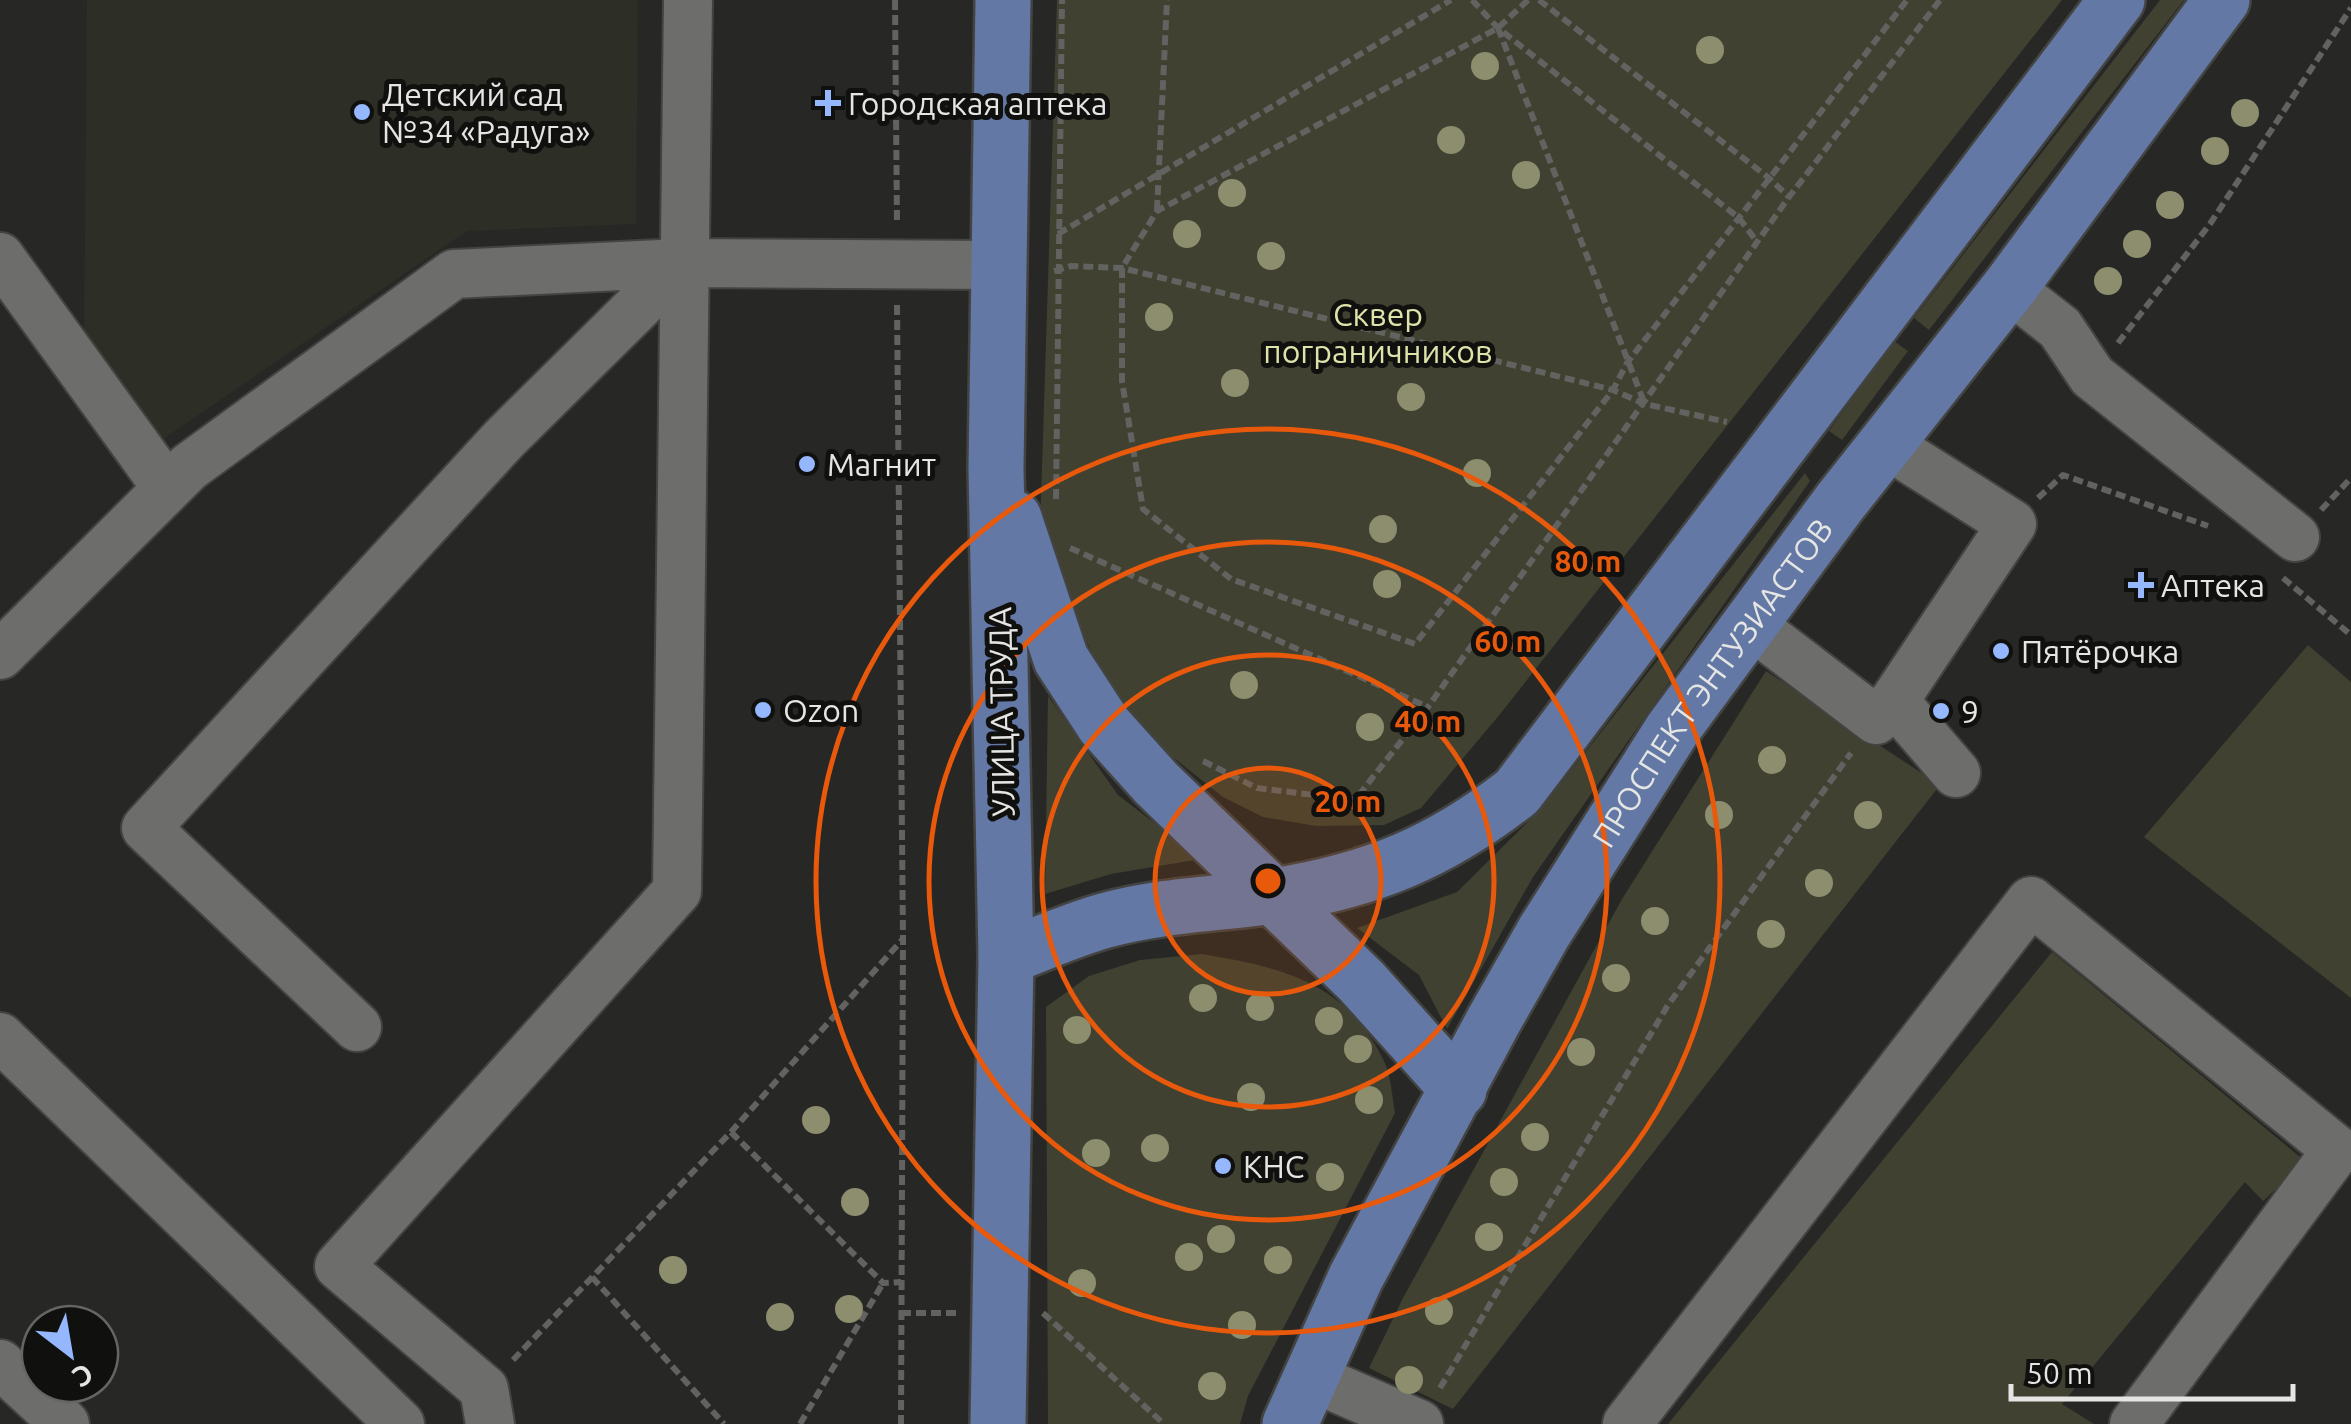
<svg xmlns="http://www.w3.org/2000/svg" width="2351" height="1424" viewBox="0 0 2351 1424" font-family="Ubuntu,sans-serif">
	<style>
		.built { fill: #2d2e26 }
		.green { fill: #404131 }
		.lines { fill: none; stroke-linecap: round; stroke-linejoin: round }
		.minor-casing { stroke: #434341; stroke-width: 52 }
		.major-casing { stroke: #434341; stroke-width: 60 }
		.path { stroke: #626260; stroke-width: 6; stroke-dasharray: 10 5; stroke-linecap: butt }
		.minor { stroke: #6d6d6b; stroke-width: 48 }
		.major { stroke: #6378a4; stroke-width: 55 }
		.tree { fill: #8c8e6e }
		.ring { fill: none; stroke: #e8590c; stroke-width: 5 }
		.poi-dot { fill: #94b7fd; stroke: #10100f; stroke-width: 4 }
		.labels { text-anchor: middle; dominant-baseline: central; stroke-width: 10; stroke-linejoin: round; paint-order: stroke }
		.poi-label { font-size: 32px; fill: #e5e5e3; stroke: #10100f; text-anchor: start }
		.park-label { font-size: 32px; fill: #dfe2a9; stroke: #10100f }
		.street-label { font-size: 32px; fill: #e5e5e3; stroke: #10100f }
		.centre { fill: #e8590c; stroke: #10100f; stroke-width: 5 }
		.ring-label { font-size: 30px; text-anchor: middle; font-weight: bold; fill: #e8590c; stroke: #10100f; stroke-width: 10; stroke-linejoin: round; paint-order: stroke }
	</style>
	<rect width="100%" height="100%" fill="#272725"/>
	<path class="built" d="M87,0H638L636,224L467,231L153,446L84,354Z"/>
	<path class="green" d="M1057,0H2062L1501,713L1421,808L1384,825L1316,826L1263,817L1223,797L1150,739L1099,666L1067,602L1040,530Z
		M2160,0H2184L1929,330L1914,318Z
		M1894,341L1908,351L1842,440L1829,431Z
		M1805,473L1810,481L1533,877L1447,1029L1419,975L1357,928L1457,892L1539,811Z
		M2308,645L2351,682V998L2144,837Z
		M1766,671L1940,785L1453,1409L1369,1368L1403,1298L1622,899Z
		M1048,696L1118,795L1201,859L1111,874L1045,894Z
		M2052,952L2306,1162L2263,1201L2245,1182L2062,1404L2094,1424H1668Z
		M1202,954C1280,967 1345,981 1383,1059C1391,1074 1392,1096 1395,1113L1248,1396L1240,1424H1048L1046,1007L1089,976L1140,960Z"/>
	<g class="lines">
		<defs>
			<path id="minor" d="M0,257L167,488
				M2009,288L2060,328L2092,376L2295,537
				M1886,444L2012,524L1894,701
				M1750,624L1876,720L1894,701L1956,773
				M0,655L189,467L454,274L682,263
				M357,1027L146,828L504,439L682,263L998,265
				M0,1037L400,1424
				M0,1364L65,1424
				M1311,1377L1419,1424
				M490,1424L484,1389L339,1266L677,891L688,0
				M1627,1424L2031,901L2337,1150L2134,1424"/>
			<g id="major">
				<path d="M1014,518L1061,659L1104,725L1156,783L1361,981L1459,1090"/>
				<path d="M1006,957C1039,945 1073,929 1107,920C1161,905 1219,904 1274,896C1372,880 1439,853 1517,792L2117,0"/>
				<path d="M998,1424L1006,957L996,468L1003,0"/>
				<path id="s1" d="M1290,1424L1356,1277L1494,1020L1544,932L1672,730L1840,502L2009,288L2222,0"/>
			</g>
		</defs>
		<use href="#minor" class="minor-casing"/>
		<use href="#major" class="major-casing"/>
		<path class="path" d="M895,0L897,223
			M1472,0L1498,28L1739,218L1758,243
			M1528,0L1498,28L1157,211L1122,268V381L1143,509L1231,579L1415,644L1613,390L1627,363L1907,0
			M1539,0L1769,178L1789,197
			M1498,28L1644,402
			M1157,210L1167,0
			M1058,234L1451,0
			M1054,271L1071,266L1122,268L1613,390L1645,404L1727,422
			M897,305L903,939L901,1424
			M2118,343L2210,224L2351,8
			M2038,498L2063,475L2208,526
			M1056,499L1062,0
			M2321,510L2351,478
			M1070,548L1428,707
			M2283,578L2351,635
			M1203,761L1257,788L1355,800L1428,707L1789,197L1940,0
			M731,1132L883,1283L901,1282
			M592,1277L724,1424
			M901,1313H958
			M1043,1313L1164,1424
			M513,1360L731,1132L902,940
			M1440,1388L1668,1005L1851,753
			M800,1424L883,1283"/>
		<use href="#minor" class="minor"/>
		<use href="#major" class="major"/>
	</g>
	<g class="tree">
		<circle cx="1710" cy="50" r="14"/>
		<circle cx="1485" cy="66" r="14"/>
		<circle cx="2245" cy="113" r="14"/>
		<circle cx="1451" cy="140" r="14"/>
		<circle cx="2215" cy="151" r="14"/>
		<circle cx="1526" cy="175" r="14"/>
		<circle cx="1232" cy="193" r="14"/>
		<circle cx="2170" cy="205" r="14"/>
		<circle cx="1187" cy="234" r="14"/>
		<circle cx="2137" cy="244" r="14"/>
		<circle cx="1271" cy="256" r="14"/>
		<circle cx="2108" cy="281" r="14"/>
		<circle cx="1159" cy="317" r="14"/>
		<circle cx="1235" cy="383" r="14"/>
		<circle cx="1411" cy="397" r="14"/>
		<circle cx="1477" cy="473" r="14"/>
		<circle cx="1383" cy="529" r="14"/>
		<circle cx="1387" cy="584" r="14"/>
		<circle cx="1244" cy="685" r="14"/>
		<circle cx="1370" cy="727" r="14"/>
		<circle cx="1772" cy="760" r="14"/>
		<circle cx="1719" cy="815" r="14"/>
		<circle cx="1868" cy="815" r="14"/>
		<circle cx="1819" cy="883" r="14"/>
		<circle cx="1655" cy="921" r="14"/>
		<circle cx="1771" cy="934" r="14"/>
		<circle cx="1616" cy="978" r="14"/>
		<circle cx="1203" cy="998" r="14"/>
		<circle cx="1260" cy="1007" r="14"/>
		<circle cx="1329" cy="1021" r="14"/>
		<circle cx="1077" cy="1030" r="14"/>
		<circle cx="1358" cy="1049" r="14"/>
		<circle cx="1581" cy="1052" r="14"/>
		<circle cx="1251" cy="1097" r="14"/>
		<circle cx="1369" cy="1100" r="14"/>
		<circle cx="816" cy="1120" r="14"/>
		<circle cx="1535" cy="1137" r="14"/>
		<circle cx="1155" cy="1148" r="14"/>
		<circle cx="1096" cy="1153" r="14"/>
		<circle cx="1330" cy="1177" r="14"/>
		<circle cx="1504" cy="1182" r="14"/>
		<circle cx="855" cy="1202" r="14"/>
		<circle cx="1489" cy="1237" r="14"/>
		<circle cx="1221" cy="1239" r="14"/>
		<circle cx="1189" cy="1257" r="14"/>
		<circle cx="1278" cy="1260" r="14"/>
		<circle cx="673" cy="1270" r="14"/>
		<circle cx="1082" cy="1283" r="14"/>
		<circle cx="849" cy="1309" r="14"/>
		<circle cx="1439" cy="1311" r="14"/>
		<circle cx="780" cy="1317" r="14"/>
		<circle cx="1242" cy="1325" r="14"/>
		<circle cx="1409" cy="1380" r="14"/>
		<circle cx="1212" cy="1386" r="14"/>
	</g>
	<circle cx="1268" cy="881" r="113" fill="#e8590c" fill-opacity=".12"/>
	<g class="ring">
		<circle cx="1268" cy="881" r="113"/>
		<circle cx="1268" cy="881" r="226"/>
		<circle cx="1268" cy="881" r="339"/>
		<circle cx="1268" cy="881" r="452"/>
	</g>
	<g class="poi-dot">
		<path d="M823 88h10v10h10v10h-10v10h-10v-10h-10v-10h10z"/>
		<circle cx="362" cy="112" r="10"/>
		<circle cx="807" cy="464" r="10"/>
		<path d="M2136 570h10v10h10v10h-10v10h-10v-10h-10v-10h10z"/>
		<circle cx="2001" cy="651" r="10"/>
		<circle cx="763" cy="710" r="10"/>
		<circle cx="1941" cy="711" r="10"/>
		<circle cx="1223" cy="1166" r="10"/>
	</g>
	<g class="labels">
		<g class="poi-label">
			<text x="382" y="94">Детский сад<tspan x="382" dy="37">№34 «Радуга»</tspan></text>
			<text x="848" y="103">Городская аптека</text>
			<text x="827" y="464">Магнит</text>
			<text x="2161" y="585">Аптека</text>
			<text x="2021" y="651">Пятёрочка</text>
			<text x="783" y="710">Ozon</text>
			<text x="1961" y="711">9</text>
			<text x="1243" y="1166">КНС</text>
		</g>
		<g class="park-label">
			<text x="1378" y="314">Сквер<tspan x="1378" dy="37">пограничников</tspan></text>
		</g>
		<g class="street-label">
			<text stroke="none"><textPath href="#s1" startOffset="855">ПРОСПЕКТ ЭНТУЗИАСТОВ</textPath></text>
			<text transform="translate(1001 712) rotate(-91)">УЛИЦА ТРУДА</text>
		</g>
	</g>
	<circle cx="1268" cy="881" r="15" class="centre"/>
	<g class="ring-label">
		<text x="1588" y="572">80 m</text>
		<text x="1508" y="652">60 m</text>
		<text x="1428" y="732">40 m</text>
		<text x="1348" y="812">20 m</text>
	</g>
	<g transform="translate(70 1354) rotate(149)"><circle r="48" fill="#10100f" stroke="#656564" stroke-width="2.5"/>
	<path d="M0-8L18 38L0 25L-18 38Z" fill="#94b7fd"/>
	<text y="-15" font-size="28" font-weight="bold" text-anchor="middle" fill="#e5e5e3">С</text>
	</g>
	<path d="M2011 1384v15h282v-15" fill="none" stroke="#e5e5e3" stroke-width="5"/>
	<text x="2026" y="1384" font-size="30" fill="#e5e5e3" stroke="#10100f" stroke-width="8" paint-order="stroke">50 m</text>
</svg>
